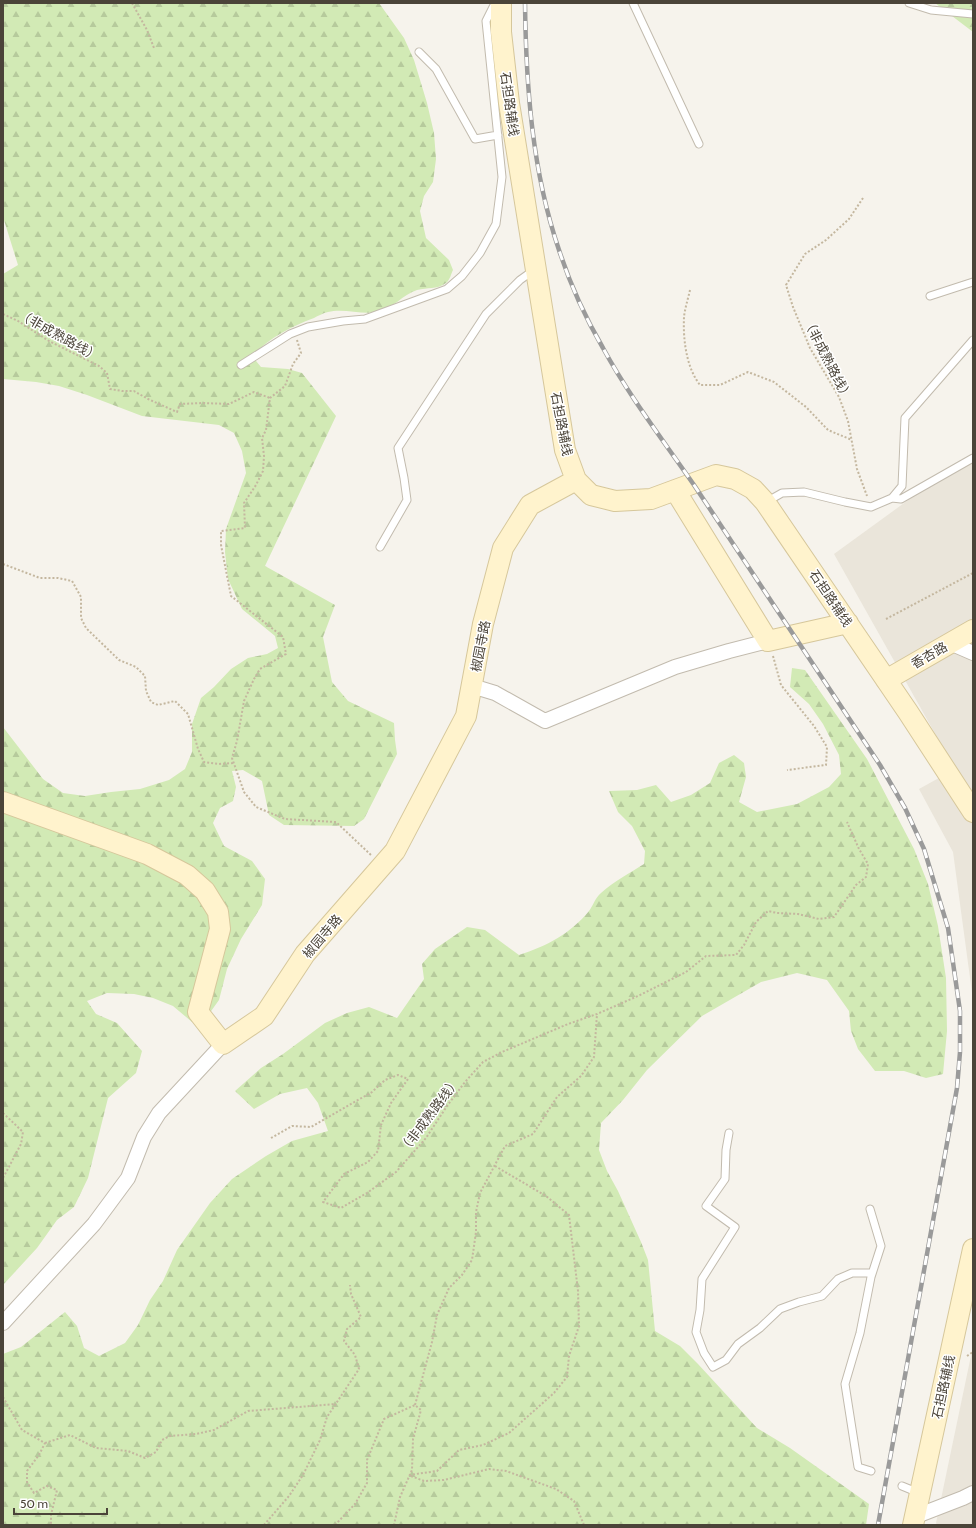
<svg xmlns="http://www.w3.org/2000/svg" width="976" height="1528" viewBox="0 0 976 1528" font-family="Cabin,'Noto Sans SC',sans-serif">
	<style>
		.residential { fill: #eae5da }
		.forest { fill: url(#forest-firs) }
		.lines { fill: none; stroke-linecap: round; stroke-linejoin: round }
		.lane-casing { stroke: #c2bbae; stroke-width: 9 }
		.street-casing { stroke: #c2bbae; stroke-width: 16 }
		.secondary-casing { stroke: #d6c79b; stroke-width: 22 }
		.path { stroke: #c4b79f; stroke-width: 2; stroke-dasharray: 2 2; stroke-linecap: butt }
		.lane { stroke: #fff; stroke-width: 7 }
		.street { stroke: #fff; stroke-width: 14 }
		.secondary { stroke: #fff3cd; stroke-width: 20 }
		.rail-casing { stroke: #9a9a9a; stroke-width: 4.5 }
		.rail { stroke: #fff; stroke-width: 3; stroke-dasharray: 9; stroke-linecap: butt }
		.labels { text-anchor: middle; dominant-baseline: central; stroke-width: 3; stroke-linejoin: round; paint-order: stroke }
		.street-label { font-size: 13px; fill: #4b4439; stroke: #fff }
	</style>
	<defs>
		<pattern id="forest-firs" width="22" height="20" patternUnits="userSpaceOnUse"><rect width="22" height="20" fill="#d2eab5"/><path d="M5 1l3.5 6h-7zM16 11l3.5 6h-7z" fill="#b6ca9c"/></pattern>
	</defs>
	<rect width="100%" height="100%" fill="#f6f3ec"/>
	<path class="residential" d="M973,453V1000L953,852L919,789L955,769L834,554Z
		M973,1346V1525H937L936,1523Z"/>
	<path class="forest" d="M3,3H379L404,38L414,60L427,103L434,133L436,159L433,182L424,196L420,211L426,238L449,260L453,270C451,274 450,280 446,283C436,290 428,287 417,290C402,295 394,308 377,312C361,315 344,308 328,312C323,313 318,316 314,318C290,327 269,338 252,356L261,367L288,369L302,373L336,416L265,566L335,605L323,637L332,682L348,701L394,723L395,740L397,754L364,819L354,826L284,825L269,815L262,781L243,770L232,771L236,787L233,801L220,808L213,823L224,846L252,861L265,879L262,905L241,939L227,969L219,1000L209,1014L192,1022L173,1006L153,998L134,994L107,993L87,1001L96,1014L117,1023L142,1051L136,1073L108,1098L88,1178L74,1207L57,1220L37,1248L3,1285V727L43,779L63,793L85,796L111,792L140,789L169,780L185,769L192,752V724L201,698L214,687L231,669L248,658L267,654L278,648L275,636L242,609L228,579L225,552L226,529L246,473L242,451L234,433L219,425L142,416L87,395L59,386L36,382L3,379V274L18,265L3,217Z
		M935,3H973V32Z
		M792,668L805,670L867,759L914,849L928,884L938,926L946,978L947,1031L943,1074L926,1078L904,1071H875L858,1049L851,1031L849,1011L827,980L797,973L761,982L702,1016L647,1070L623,1100L601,1123L599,1150L607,1171L618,1191L641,1242L648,1260L655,1331L680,1346L698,1364L757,1428L790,1448L869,1504L866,1525H3V1354L21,1347L65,1312L77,1326L84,1348L99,1356L125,1343L138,1325L150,1300L163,1281L177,1250L210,1203L232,1179L266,1156L292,1141L328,1131L318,1103L307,1088L280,1094L254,1109L235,1091L261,1068L283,1054L325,1023L347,1013L369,1007L397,1018L424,979L422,964L435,949L467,927L485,930L519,955C547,946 570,934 589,911C593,906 595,898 601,893C614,881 630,873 644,864L645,851L632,826L618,812L609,791L637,790L656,785L671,802L691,795L710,783L719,763L734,755L744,763L746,777L739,802L757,812L797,804L829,787L841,774L839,755L823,724L809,704L790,687Z"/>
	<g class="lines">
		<defs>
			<path id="lane" d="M633,3L699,144
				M909,3L931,10L973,14
				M419,52L436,69L475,139L498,135
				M930,296L973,282
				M241,365L290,334L308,327L343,321L365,319L447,289L462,276L480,253L496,224L502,177L486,21L493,7L496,4
				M892,498L901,499L973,458
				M766,502L782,493L804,492L845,502L871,507L892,498L902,486L905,418L973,340
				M380,547L407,500L404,478L398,448L486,314L520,280L534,270
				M729,1133L726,1150L725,1179L706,1206L735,1227L702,1279L700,1310L696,1332L704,1353L713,1367L726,1360L738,1344L760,1328L780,1309L799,1302L822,1296L838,1279L852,1273H872
				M870,1209L881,1246L871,1277L860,1333L845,1384L858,1467L871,1471
				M902,1486L919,1493"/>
			<path id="street" d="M950,643L973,653
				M472,686L495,693L545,721L675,667L729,651L768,641
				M3,1323L94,1224L128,1178L144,1137L159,1113L223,1044
				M914,1517L963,1498L973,1493"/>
			<path id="secondary" d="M501,3V32L509,103L565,450L576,480L591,495L615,501L651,499L716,475L735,479L753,489L765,502L908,712L973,812
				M675,490L768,641L848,623
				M886,680L973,630
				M3,802L147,854L187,875L205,891L218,912L220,929L198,1012L223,1044L264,1016L305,954L395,851L466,716L483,624L503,548L530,505L576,480
				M913,1525L973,1249"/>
		</defs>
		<use href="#lane" class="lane-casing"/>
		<use href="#street" class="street-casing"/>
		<use href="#secondary" class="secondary-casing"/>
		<path class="path" d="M132,3L147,30L154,48
			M863,198L849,219L826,240L805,254L786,285L793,307L810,348L839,397L848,421L857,469L867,496
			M690,290C688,299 685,308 684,317C683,339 686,367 700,385H720L748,372L774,382L806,407L828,430L852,440
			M3,314L18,321L49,341L99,366L107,373L110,389L122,391H134L148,399L177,412L180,404L203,403L229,404L254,392L270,398
			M297,340L301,353L293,364L285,386L270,398L266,430L262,438L264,456L263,471L256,485L244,503L245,528L221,531V545L231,596L283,637L286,654L260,669L254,679L244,701L237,741L232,758L244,792L256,807L285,819L336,822L371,855
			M3,564L40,578H58L72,581L81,597V618L86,628L119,660L136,667L145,676L146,691L151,702L158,705L175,701L188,714L198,749L204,762L219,764L234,763
			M886,619L973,573
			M773,656L781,685L814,726L827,747L826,765L787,770
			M3,1113L23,1132L21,1144L3,1178
			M271,1138L292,1126L311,1127L372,1092L385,1080L398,1075L408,1079L391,1103L381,1125L378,1151L368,1162L344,1174L323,1202L341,1208L367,1193L396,1172L426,1138L447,1106L465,1082L483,1062L502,1052L568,1024L597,1014L638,996L686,972L706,956L736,955L744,945L756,922L768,911L777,913L798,914L819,919L834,917L856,885L866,877L868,864L859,849L847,822
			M967,1356L973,1352
			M3,1397L22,1430L45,1443L39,1455L27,1471V1482L34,1493L47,1486L57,1490L51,1515V1525
			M415,1405L432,1342L437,1315L449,1288L462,1275L472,1260L476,1232V1212L480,1193L505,1146L533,1134L557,1097L581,1076L594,1057L597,1014
			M45,1443L70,1435L96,1448L128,1451L145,1458L156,1452L162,1440L170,1436L196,1434L214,1430L248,1411L336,1404
			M409,1475L437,1471L459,1450L483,1445L509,1433L554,1393L567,1377L569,1356L579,1326L578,1291L569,1215L546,1196L495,1166
			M411,1476L424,1481L444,1480L489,1469L506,1471L556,1489L574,1501L584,1525
			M264,1525L289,1496L303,1475L320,1440L327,1417L359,1369L355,1355L344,1341L347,1329L361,1317L351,1294L350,1285
			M335,1525L355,1504L367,1483V1460L384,1419L415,1405L421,1410L413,1439L412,1470L400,1497L394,1525"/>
		<use href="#lane" class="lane"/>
		<use href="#street" class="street"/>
		<use href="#secondary" class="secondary"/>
		<defs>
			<path id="rail" d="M525,3C526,86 532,171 559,250C570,284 585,317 603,348C629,396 663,440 694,485C756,578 818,672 880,765L905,808L924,849L948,928L960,1011V1052L957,1088L878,1525"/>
		</defs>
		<use href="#rail" class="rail-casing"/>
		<use href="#rail" class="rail"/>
	</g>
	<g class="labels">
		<g class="street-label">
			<text transform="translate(510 104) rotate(82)">石担路辅线</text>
			<text transform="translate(59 335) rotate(29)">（非成熟路线）</text>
			<text transform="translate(828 359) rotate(63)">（非成熟路线）</text>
			<text transform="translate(562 424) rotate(79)">石担路辅线</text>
			<text transform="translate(831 598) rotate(56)">石担路辅线</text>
			<text transform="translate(480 646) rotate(-79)">椒园寺路</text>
			<text transform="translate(929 655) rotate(-30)">香杏路</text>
			<text transform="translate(322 936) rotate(-50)">椒园寺路</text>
			<text transform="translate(429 1115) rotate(-53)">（非成熟路线）</text>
			<text transform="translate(943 1387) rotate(-78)">石担路辅线</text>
		</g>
	</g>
	<rect width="976" height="1528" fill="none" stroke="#4b4439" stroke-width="8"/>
	<path d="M14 1508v6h93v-6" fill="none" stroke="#4b4439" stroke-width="2"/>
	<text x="20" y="1508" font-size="12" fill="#4b4439" stroke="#ffffff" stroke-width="3" paint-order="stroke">50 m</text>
</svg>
